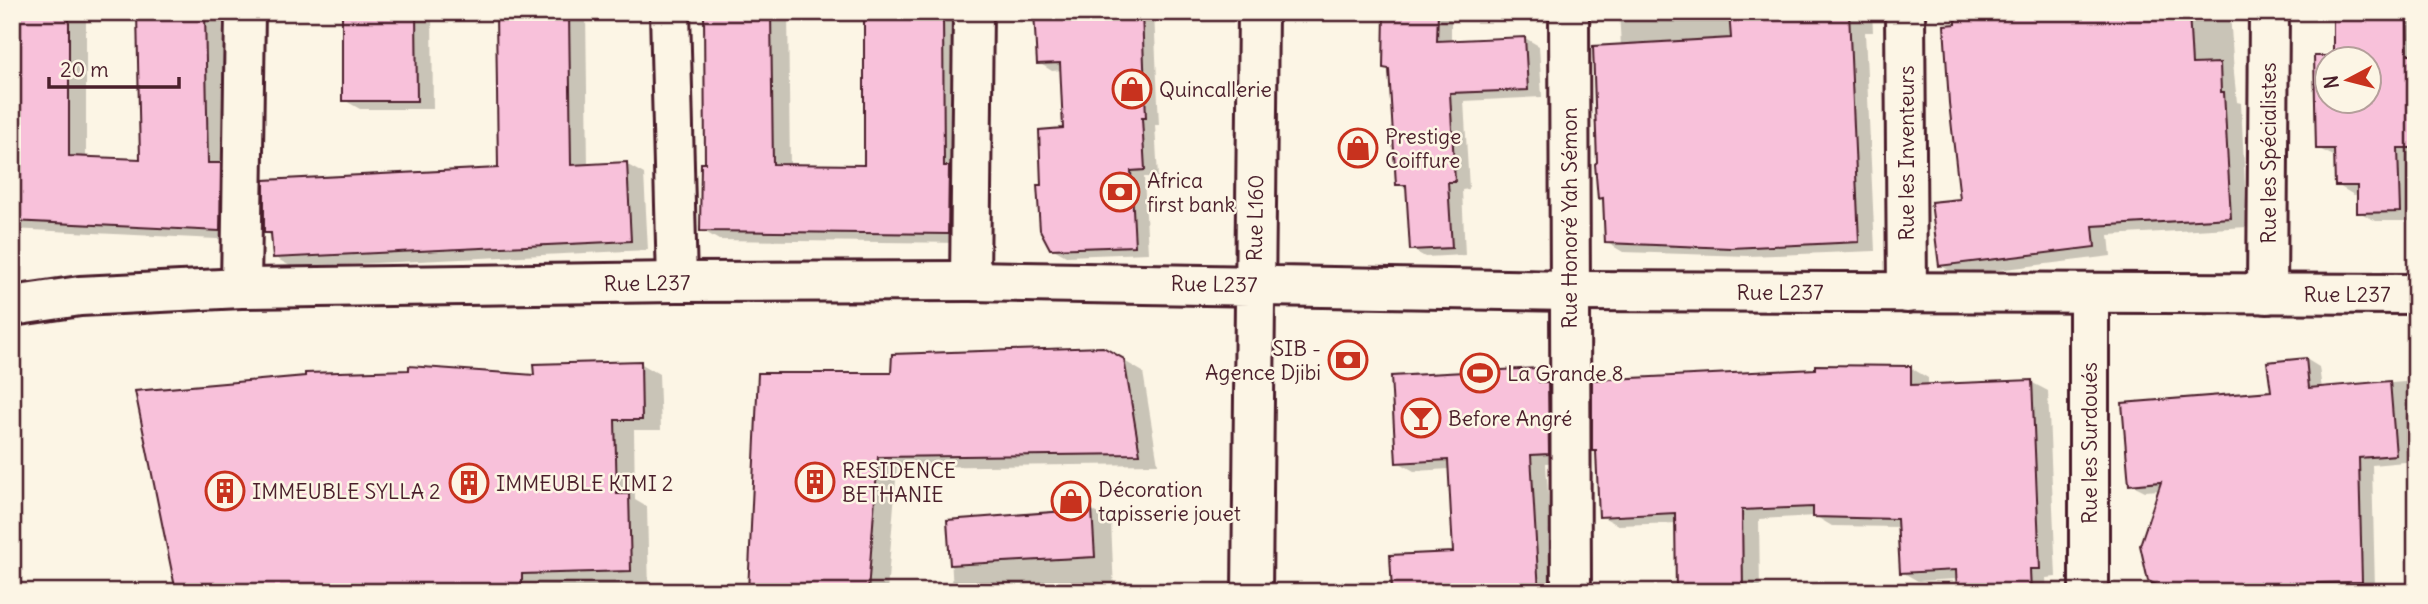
<svg xmlns="http://www.w3.org/2000/svg" width="2428" height="604" viewBox="0 0 2428 604" font-family="Delius,sans-serif">
	<style>
		.shadow { fill: #0003; fill-rule: evenodd }
		.building { fill: #f8c1da; stroke: #4a1f2b; stroke-width: 2; fill-rule: evenodd }
		.lines { fill: none; stroke-linecap: round; stroke-linejoin: round }
		.minor-casing { stroke: #4a1f2b; stroke-width: 44 }
		.tertiary-casing { stroke: #4a1f2b; stroke-width: 44 }
		.minor { stroke: #fcf5e5; stroke-width: 38 }
		.tertiary { stroke: #fcf5e5; stroke-width: 38 }
		.labels { text-anchor: middle; dominant-baseline: central; stroke-width: 5; stroke-linejoin: round; paint-order: stroke }
		.poi-label { font-size: 21px; fill: #4a1f2b; stroke: #fcf5e5; text-anchor: start }
		.street-label { font-size: 21px; fill: #4a1f2b; stroke: #fcf5e5 }
	</style>
	<rect width="100%" height="100%" fill="#fcf5e5"/>
	<filter id="ink" filterUnits="userSpaceOnUse"><feTurbulence type="fractalNoise" baseFrequency=".0143" numOctaves="2"/><feDisplacementMap in="SourceGraphic" scale="14" xChannelSelector="R" yChannelSelector="G"/><feConvolveMatrix kernelMatrix="1 2 1 2 8 2 1 2 1" color-interpolation-filters="sRGB"/></filter>
	<g filter="url(#ink)">
		<path class="shadow" d="M12,12H86V159L142,161L139,12H222L225,168L237,240L12,229Z
			M343,12H432L433,109H360L344,100Z
			M498,12H586L588,166L626,164L644,174L648,250L292,267L274,257L273,237L265,232L500,170Z
			M706,12H788L790,166L866,167L865,12H961L966,243L719,240L702,230L707,165Z
			M1036,12H1154L1159,125H1155L1158,177H1144L1148,253L1066,256L1052,248L1043,187L1065,130L1062,70L1052,71L1039,63Z
			M1386,12H1451V42L1525,38L1539,46L1542,97L1464,101L1469,189L1462,190L1465,255L1425,257L1411,249L1408,190L1398,184L1391,71L1385,67Z
			M1619,12H1872L1873,32H1865L1875,251L1748,256L1623,252L1606,242L1605,200L1600,198L1621,46Z
			M1957,12H2230L2234,74L2237,102L2241,103L2247,227L2109,235L2111,256L1957,275L1940,265L1962,200Z
			M2334,12H2416V221H2376L2359,212V194L2354,195L2337,185L2336,157L2317,148L2316,58L2335,57ZM2326,60H2368V102H2326Z
			M1102,348L1143,372L1158,464L897,467L887,592H749L893,374Z
			M2306,359L2319,367L2322,389L2416,381V461L2372,465L2375,589L2152,592L2142,546L2160,490L2145,491L2131,484L2272,392Z
			M640,363L659,374L661,430H634L635,500L647,507L649,592H178L536,377Z
			M1911,368L1928,378V386L2031,382L2048,391L2056,577L2046,578L2047,592H1959L1958,579L1918,581L1902,572L1899,527L1832,526L1815,516L1759,519L1760,592H1677V523L1618,525L1601,516L1598,453L1594,450Z
			M1537,369L1553,379L1564,462L1546,463L1554,592H1393L1455,554L1450,469L1414,471L1398,462Z
			M1092,510L1111,521L1114,592H953L949,521Z"/>
		<path class="building" d="M12,12H69V156L140,159L137,12H205L208,163H221L220,231L12,221Z
			M342,12H416L417,101H342Z
			M496,12H569L571,165L627,162L631,241L273,258L271,233H264V180L498,168Z
			M704,12H771L773,164L864,165V12H943L944,166H949L948,234L700,231L701,163H705Z
			M1034,12H1142L1146,118H1142L1145,170L1131,171L1135,246L1050,249L1040,230L1037,185H1041L1039,130L1063,128L1060,63L1037,64Z
			M1384,12H1438L1437,41L1525,37L1528,90L1450,93L1455,182H1448L1452,248L1410,250L1406,185H1396L1389,69L1383,68Z
			M1729,12H1849L1859,242L1731,248L1605,243L1603,198L1598,199L1595,164L1597,162L1593,46L1731,38Z
			M1956,12H2081V17L2189,12L2192,64L2220,63L2221,92H2224L2231,218L2093,226L2095,247L1939,266L1931,202L1960,199L1949,103L1944,25L1956,24Z
			M2333,12H2407L2408,54H2416V148H2398L2400,212L2357,213V186H2335L2334,149H2316L2314,56H2333ZM2327,60H2369V102H2327Z
			M1103,347L1124,359L1140,454L878,457L868,592H748L758,373H891L892,354Z
			M2306,358L2309,388L2390,381L2396,455L2359,458L2362,582L2229,585L2228,592H2172L2148,581L2140,545L2161,482L2129,485L2122,403L2271,391L2267,362Z
			M641,361L642,420H615L617,494H629L631,571L522,574V592H176L135,391L305,376V373L409,370V366L534,375L533,364Z
			M1815,365L1911,366V385L2032,380L2040,569H2030L2031,592H1957L1956,570L1900,573L1897,519L1813,517V507L1742,510L1743,592H1676L1675,513L1599,517L1596,451H1592V380L1815,369Z
			M1538,368L1539,382H1548L1549,454L1531,455L1539,592H1392L1390,555L1453,552L1448,460L1396,463L1391,376Z
			M1092,509L1095,557L950,565L947,520Z"/>
		<g class="lines">
			<defs>
				<path id="minor" d="M670,12L677,282
					M1569,12L1571,592
					M1905,12L1907,293
					M970,281L973,12
					M241,288L245,12
					M2089,293V592
					M2267,294L2269,12"/>
				<path id="tertiary" d="M12,306L80,296L241,288L677,282L970,281L1569,291L2416,294
					M1252,592L1258,12"/>
			</defs>
			<use href="#minor" class="minor-casing"/>
			<use href="#tertiary" class="tertiary-casing"/>
			<use href="#minor" class="minor"/>
			<use href="#tertiary" class="tertiary"/>
		</g>
	</g>
	<defs>
		<symbol id="shop-ring" viewBox="-11 -11 22 22"><circle r="9.5" fill="#fcf5e5" stroke="#c8321e" stroke-width="1.5"/><path d="M-5-2.5h2.3a2.7 3.5 0 0 1 5.4 0H5L5.5 6h-11ZM-1.5-2.5h3a1.5 2.3 0 0 0-3 0Z" fill="#c8321e"/></symbol>
		<symbol id="bank-ring" viewBox="-11 -11 22 22"><circle r="9.5" fill="#fcf5e5" stroke="#c8321e" stroke-width="1.5"/><path d="M-6-4H6V4H-6ZM0-2.3a2.3 2.3 0 1 0 0 4.6a2.3 2.3 0 1 0 0-4.6Z" fill="#c8321e"/></symbol>
		<symbol id="stadium-ring" viewBox="-11 -11 22 22"><circle r="9.5" fill="#fcf5e5" stroke="#c8321e" stroke-width="1.5"/><path d="M0-5a6.5 5 0 1 0 0 10a6.5 5 0 1 0 0-10ZM-3.5-1.8h7v3.6h-7Z" fill="#c8321e"/></symbol>
		<symbol id="bar-ring" viewBox="-11 -11 22 22"><circle r="9.5" fill="#fcf5e5" stroke="#c8321e" stroke-width="1.5"/><path d="M-6-5H6L.8 .8V4.5H3.5V6h-7V4.5H-.8V.8Z" fill="#c8321e"/></symbol>
		<symbol id="building-ring" viewBox="-11 -11 22 22"><circle r="9.5" fill="#fcf5e5" stroke="#c8321e" stroke-width="1.5"/><path d="M-4-6H4V6H1V3H-1V6H-4ZM-2.5-4.3h1.7v1.8h-1.7ZM.8-4.3h1.7v1.8H.8ZM-2.5-1h1.7V.8h-1.7ZM.8-1h1.7V.8H.8Z" fill="#c8321e"/></symbol>
	</defs>
	<g fill-rule="evenodd">
		<use href="#shop-ring" x="1110" y="67" width="44" height="44"/>
		<use href="#shop-ring" x="1336" y="126" width="44" height="44"/>
		<use href="#bank-ring" x="1098" y="170" width="44" height="44"/>
		<use href="#bank-ring" x="1326" y="338" width="44" height="44"/>
		<use href="#stadium-ring" x="1458" y="351" width="44" height="44"/>
		<use href="#bar-ring" x="1399" y="396" width="44" height="44"/>
		<use href="#building-ring" x="793" y="460" width="44" height="44"/>
		<use href="#building-ring" x="447" y="461" width="44" height="44"/>
		<use href="#building-ring" x="203" y="469" width="44" height="44"/>
		<use href="#shop-ring" x="1049" y="479" width="44" height="44"/>
	</g>
	<g class="labels">
		<g class="poi-label">
			<text x="1159" y="89">Quincallerie</text>
			<text x="1385" y="136">Prestige<tspan x="1385" dy="24">Coiffure</tspan></text>
			<text x="1147" y="180">Africa<tspan x="1147" dy="24">first bank</tspan></text>
			<text x="1321" y="348" text-anchor="end">SIB -<tspan x="1321" dy="24">Agence Djibi</tspan></text>
			<text x="1507" y="373">La Grande 8</text>
			<text x="1448" y="418">Before Angré</text>
			<text x="842" y="470">RESIDENCE<tspan x="842" dy="24">BETHANIE</tspan></text>
			<text x="496" y="483">IMMEUBLE KIMI 2</text>
			<text x="1098" y="489">Décoration<tspan x="1098" dy="24">tapisserie jouet</tspan></text>
			<text x="252" y="491">IMMEUBLE SYLLA 2</text>
		</g>
		<g class="street-label">
			<text transform="translate(1906 153) rotate(-90)">Rue les Inventeurs</text>
			<text transform="translate(2268 153) rotate(-90)">Rue les Spécialistes</text>
			<text transform="translate(1255 218) rotate(-89)">Rue L160</text>
			<text transform="translate(1569 218) rotate(-90)">Rue Honoré Yah Sémon</text>
			<text transform="translate(647 283) rotate(-1)">Rue L237</text>
			<text transform="translate(1214 284) rotate(1)">Rue L237</text>
			<text x="1780" y="292">Rue L237</text>
			<text x="2347" y="294">Rue L237</text>
			<text transform="translate(2089 443) rotate(-90)">Rue les Surdoués</text>
		</g>
	</g>
	<rect width="2428" height="604" fill="none" stroke="#fcf5e5" stroke-width="42"/>
	<rect x="21" y="21" width="2386" height="562" fill="none" stroke="#4a1f2b" stroke-width="2.5" filter="url(#ink)"/>
	<g transform="translate(2348 80) rotate(263)"><circle r="33" fill="#fcf5e5" stroke="#b59f9b" stroke-width="2"/>
	<path d="M0-5L12 26L0 18L-12 26Z" fill="#c8321e"/>
	<text y="-10" font-size="19" font-weight="bold" text-anchor="middle" fill="#4a1f2b">N</text>
	</g>
	<path d="M49 77v10h130v-10" fill="none" stroke="#4a1f2b" stroke-width="3.5"/>
	<text x="60" y="77" font-size="21" fill="#4a1f2b" stroke="#fcf5e5" stroke-width="5" paint-order="stroke">20 m</text>
</svg>
